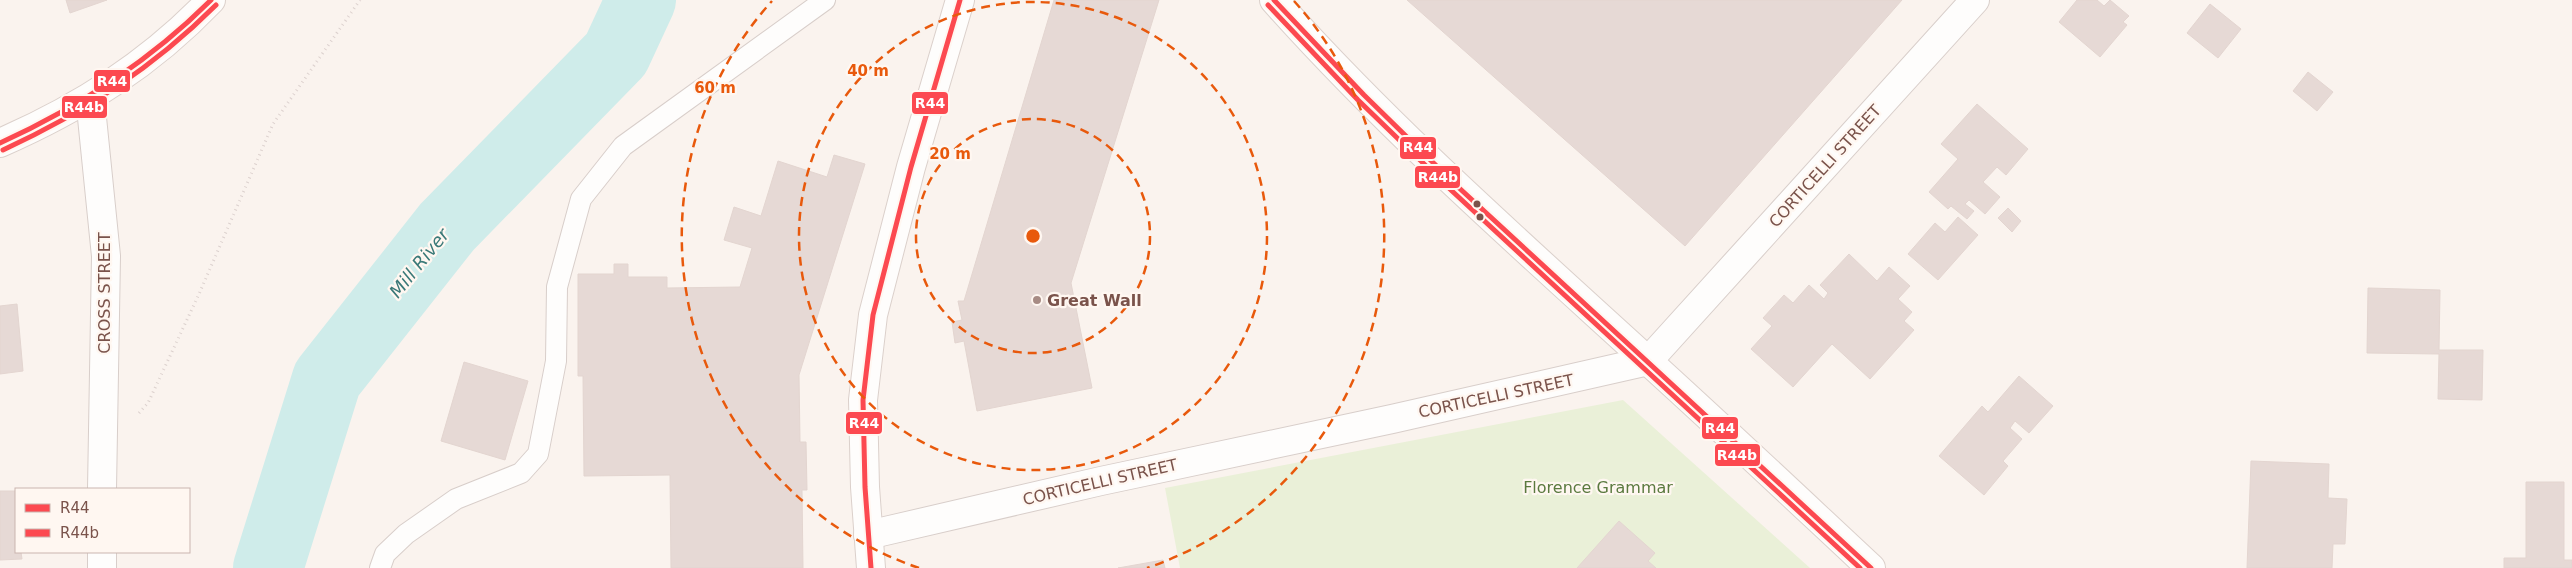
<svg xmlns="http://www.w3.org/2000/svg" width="2572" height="568" viewBox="0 0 2572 568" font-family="'DejaVu Sans',sans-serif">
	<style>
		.green { fill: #eaf0d8 }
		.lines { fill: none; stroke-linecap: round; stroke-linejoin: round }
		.river { stroke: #cfecea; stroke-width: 70 }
		.building { fill: #e6d9d5; stroke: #e3d5d0 }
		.service-casing { stroke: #d8ceca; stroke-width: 22 }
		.minor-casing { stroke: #d8ceca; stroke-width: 30 }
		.secondary-casing { stroke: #dbd0cb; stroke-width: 30 }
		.path { stroke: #dcd1ce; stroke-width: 3; stroke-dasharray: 1 4; stroke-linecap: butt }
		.service { stroke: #fefdfc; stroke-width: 20 }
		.minor { stroke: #fefdfc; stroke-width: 28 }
		.secondary { stroke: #fefdfc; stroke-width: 28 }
		.bus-1-casing { stroke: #fff7f1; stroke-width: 9 }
		.bus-2-casing { stroke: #fff7f1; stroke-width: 9 }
		.bus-1 { stroke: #fc4950; stroke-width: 5 }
		.bus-2 { stroke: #fc4950; stroke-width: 5 }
		.ring { fill: none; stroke: #e8590c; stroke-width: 2.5; stroke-dasharray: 9 6 }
		.bus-dot { fill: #7a534b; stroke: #fff7f1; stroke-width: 2 }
		.poi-dot { fill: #a78b84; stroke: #fff7f1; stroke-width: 2 }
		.labels { text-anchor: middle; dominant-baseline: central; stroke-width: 4.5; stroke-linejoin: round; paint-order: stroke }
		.street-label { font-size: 16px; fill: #7a534b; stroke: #fff7f1 }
		.poi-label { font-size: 16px; font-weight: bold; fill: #7a534b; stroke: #fff7f1; text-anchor: start }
		.park-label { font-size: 16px; fill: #5b7a3f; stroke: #fff7f1 }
		.water-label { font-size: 18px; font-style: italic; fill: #3a7978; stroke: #fff7f1 }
		.centre { fill: #e8590c; stroke: #fff7f1; stroke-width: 2.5 }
		.ring-label { font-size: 15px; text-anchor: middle; font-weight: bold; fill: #e8590c; stroke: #fff7f1; stroke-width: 4.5; stroke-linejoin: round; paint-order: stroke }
		.line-badge { stroke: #fff7f1; stroke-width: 2 }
		.badge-label { font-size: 14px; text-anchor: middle; font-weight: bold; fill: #fff }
	</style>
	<rect width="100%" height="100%" fill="#faf3ee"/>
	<path class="green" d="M1623,400L1810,568H1180L1165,488Z"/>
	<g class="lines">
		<path class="river" d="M268,568L327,379L447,227L616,54L641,0"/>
	</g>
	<path class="building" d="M66,0H107L70,13Z
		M1054,0H1159L1071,283L1092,388L977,411L964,341L955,343L952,322L962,320L958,301H964Z
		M1407,0H1902L1685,246Z
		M2077,0H2097L2104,6L2110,0L2129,16L2123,22L2127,25L2100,57L2059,22Z
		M2210,4L2241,29L2218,58L2187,33Z
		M2308,72L2333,92L2317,111L2293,91Z
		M1977,104L2028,149L2006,175L1997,167L1983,182L2000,197L1985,214L1969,200L1965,204L1974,211L1967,219L1951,206L1948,209L1929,192L1958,159L1941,144Z
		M834,155L865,164L799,375L800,442H806L807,490H802L803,568H671L670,475L584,476L583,376H578V274H614V264H628V277H667V288L740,287L752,248L724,240L734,207L761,216L778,161L827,177Z
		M2008,208L2021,221L2012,232L1998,218Z
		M1958,217L1978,235L1938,280L1908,254L1935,223L1945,232Z
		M1849,254L1877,281L1889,267L1910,286L1898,299L1912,312L1904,321L1914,330L1870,379L1832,344L1793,387L1751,349L1772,326L1763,318L1784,295L1793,303L1809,285L1824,299L1828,293L1820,285Z
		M2368,288L2440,290L2439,350H2483L2482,400L2438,399L2439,354L2367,353Z
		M17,304L23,371L0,374V306Z
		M464,362L528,381L505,460L441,441Z
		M2019,376L2053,406L2029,433L2015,421L2010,428L2022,439L2003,461L2008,466L1984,495L1939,456L1982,406L1988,412Z
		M2251,461L2329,464L2328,498L2347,499L2345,544H2333L2332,568H2247Z
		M2526,482H2564V560H2572V568H2504V558H2526Z
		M0,491H16V552H21L22,559L0,560Z
		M1619,521L1655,553L1648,561L1656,568H1577Z
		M1163,560L1165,568H1118Z"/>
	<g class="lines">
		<defs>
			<path id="service" d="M380,568L385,554L406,534L456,499L521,473L538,454L556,361L557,287L581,199L623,146L825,0"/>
			<path id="minor" d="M90,98L106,256L102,489
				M868,535L1101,481L1392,419L1648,361L1975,0
				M102,552V568"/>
			<path id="secondary" d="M1274,0C1390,130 1521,245 1649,362C1724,430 1797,499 1871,568
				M0,143C80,108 150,64 211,0
				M871,568L865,487L863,400L873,315L911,167L960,0"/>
		</defs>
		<use href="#service" class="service-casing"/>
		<use href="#minor" class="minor-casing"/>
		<use href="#secondary" class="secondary-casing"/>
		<path class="path" d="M139,413L148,403L199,294L273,124L360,0"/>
		<use href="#service" class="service"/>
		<use href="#minor" class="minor"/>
		<use href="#secondary" class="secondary"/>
		<defs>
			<path id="bus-1" d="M1274,0L1364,95L1457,186L1871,568
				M0,143C79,107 149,62 211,0
				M871,568L865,487L863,400L873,315L911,167L960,0"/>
			<path id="bus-2" d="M1268,5L1358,100L1452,191L1860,568
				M3,150C83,113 153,68 216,5"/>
		</defs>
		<use href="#bus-1" class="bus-1-casing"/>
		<use href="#bus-2" class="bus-2-casing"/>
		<use href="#bus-1" class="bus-1"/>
		<use href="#bus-2" class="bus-2"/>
	</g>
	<g class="ring">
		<circle cx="1033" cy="236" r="117"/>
		<circle cx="1033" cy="236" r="234"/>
		<path d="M919 568A351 351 0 0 1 772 1M1294 1A351 351 0 0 1 1147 568"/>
	</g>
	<g class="bus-dot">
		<circle cx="1477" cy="204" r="4.5"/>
		<circle cx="1480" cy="217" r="4.5"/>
	</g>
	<circle class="poi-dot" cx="1037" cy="300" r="5"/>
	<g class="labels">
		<g class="street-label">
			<text transform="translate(1825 166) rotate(-48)">CORTICELLI STREET</text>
			<text transform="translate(104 293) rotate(-90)">CROSS STREET</text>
			<text transform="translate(1496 396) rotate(-12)">CORTICELLI STREET</text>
			<text transform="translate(1100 482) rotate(-13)">CORTICELLI STREET</text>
		</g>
		<g class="poi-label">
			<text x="1047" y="300">Great Wall</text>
		</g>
		<g class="park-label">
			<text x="1598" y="487">Florence Grammar</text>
		</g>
		<g class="water-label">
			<text transform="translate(419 263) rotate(-51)">Mill River</text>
		</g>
	</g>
	<circle cx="1033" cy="236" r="8" class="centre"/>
	<g class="ring-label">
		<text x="868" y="76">40 m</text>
		<text x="715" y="93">60 m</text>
		<text x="950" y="159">20 m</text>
	</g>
	<g class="line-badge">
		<rect x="93" y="69" width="38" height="24" rx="5" fill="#fc4950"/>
		<rect x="911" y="91" width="38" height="24" rx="5" fill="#fc4950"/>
		<rect x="61" y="95" width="47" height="24" rx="5" fill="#fc4950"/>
		<rect x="1399" y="136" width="38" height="24" rx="5" fill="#fc4950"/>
		<rect x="1414" y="165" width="47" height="24" rx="5" fill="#fc4950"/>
		<rect x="845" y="411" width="38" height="24" rx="5" fill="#fc4950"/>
		<rect x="1701" y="416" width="38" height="24" rx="5" fill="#fc4950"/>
		<rect x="1714" y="443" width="47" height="24" rx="5" fill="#fc4950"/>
	</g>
	<g class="badge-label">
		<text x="112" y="86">R44</text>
		<text x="930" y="108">R44</text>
		<text x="84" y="112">R44b</text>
		<text x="1418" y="152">R44</text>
		<text x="1438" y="182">R44b</text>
		<text x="864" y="428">R44</text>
		<text x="1720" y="433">R44</text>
		<text x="1737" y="460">R44b</text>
	</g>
	<rect x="15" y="488" width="175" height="65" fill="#fff7f1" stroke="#cab5af"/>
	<rect x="25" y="504" width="25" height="8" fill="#fc4950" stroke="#cab5af"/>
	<text x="60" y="513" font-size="15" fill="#7a534b">R44</text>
	<rect x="25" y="529" width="25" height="8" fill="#fc4950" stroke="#cab5af"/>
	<text x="60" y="538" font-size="15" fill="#7a534b">R44b</text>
</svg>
